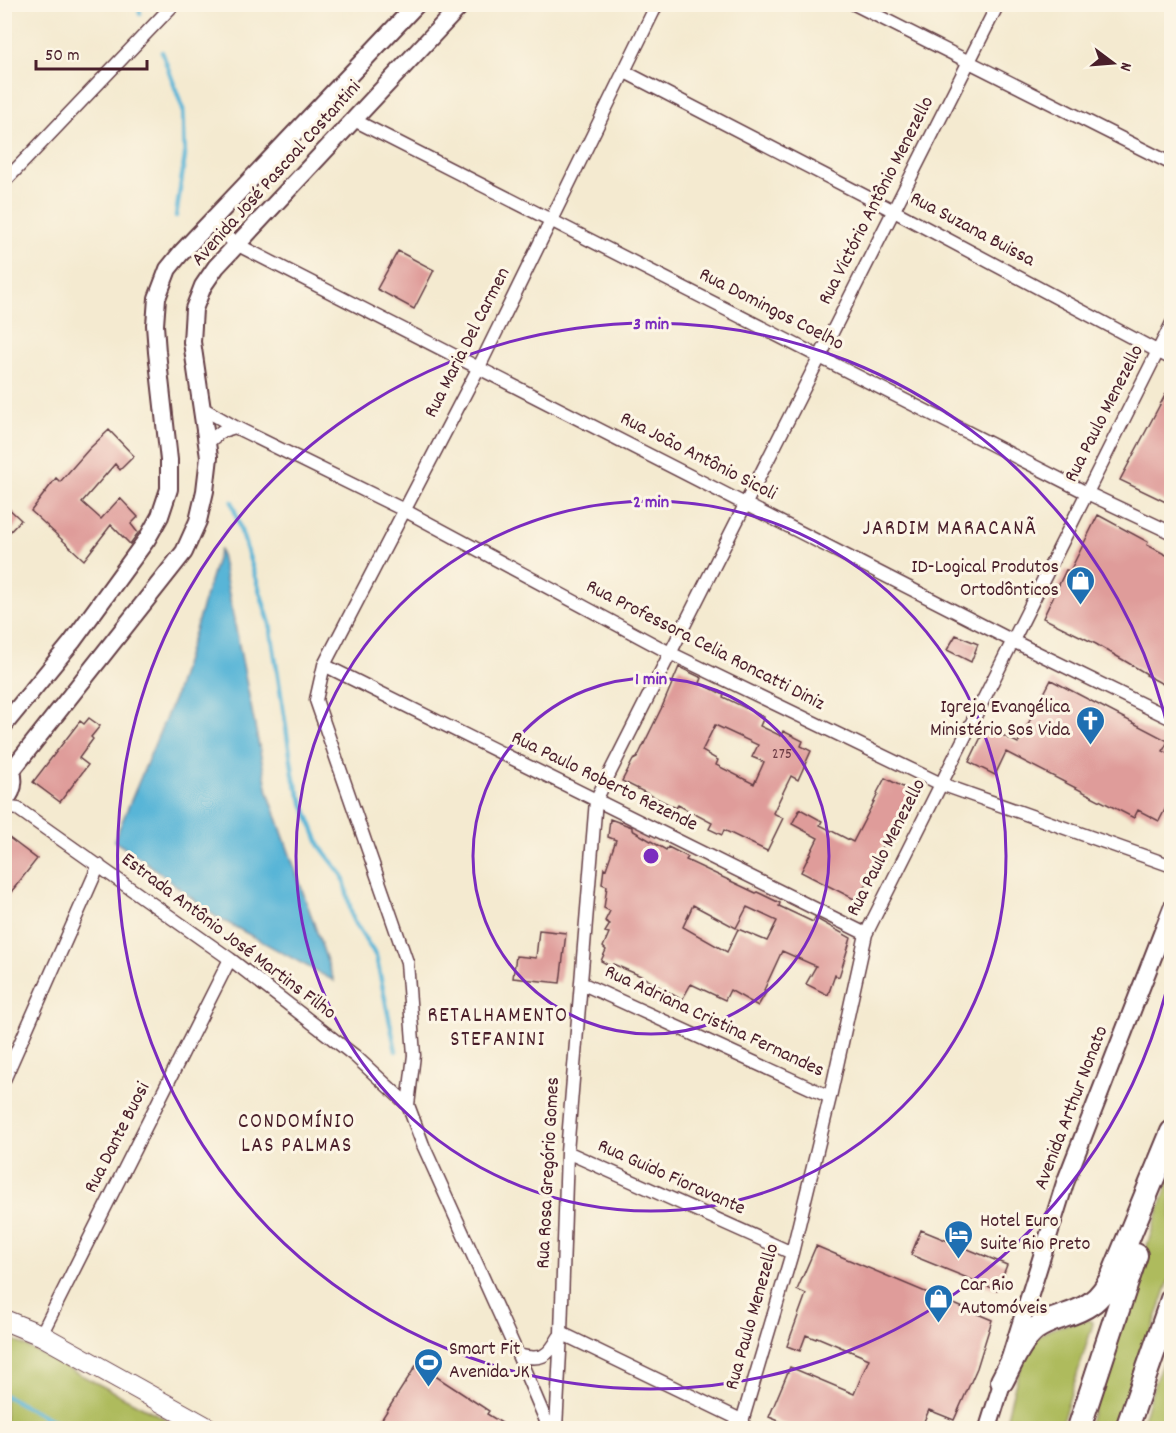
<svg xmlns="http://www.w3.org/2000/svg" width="1176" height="1433" viewBox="0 0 1176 1433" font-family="Dekko,sans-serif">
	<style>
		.green { fill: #aebb5d; stroke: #7c6d44; stroke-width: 1.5 }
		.water { fill: #59b5d7; stroke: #526a81; stroke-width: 1.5 }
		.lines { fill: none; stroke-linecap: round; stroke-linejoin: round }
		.stream { stroke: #59b5d7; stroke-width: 4.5 }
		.building { fill: #df9c9a; fill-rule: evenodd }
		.street-casing { stroke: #643d44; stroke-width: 15 }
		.secondary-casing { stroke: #643d44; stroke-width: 20 }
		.primary-casing { stroke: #643d44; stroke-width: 22 }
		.highway-casing { stroke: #643d44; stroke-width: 26 }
		.street { stroke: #fff; stroke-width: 12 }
		.secondary { stroke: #fff; stroke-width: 16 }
		.primary { stroke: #fff; stroke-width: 20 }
		.highway { stroke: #fff; stroke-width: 22 }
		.ring { fill: none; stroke: #7b2cbf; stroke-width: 3 }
		.labels { text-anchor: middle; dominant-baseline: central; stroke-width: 6; stroke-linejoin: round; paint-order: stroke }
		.number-label { font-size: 16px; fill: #6f3e47 }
		.street-label { font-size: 20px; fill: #4a1f2b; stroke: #fcf5e5 }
		.poi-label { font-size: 20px; fill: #4a1f2b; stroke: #fcf5e5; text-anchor: start }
		.neighbourhood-label { font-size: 21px; letter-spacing: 1.5px; fill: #4a1f2b; stroke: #fcf5e5 }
		.centre { fill: #7b2cbf; stroke: #fcf5e5; stroke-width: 3 }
		.ring-label { font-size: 18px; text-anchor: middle; font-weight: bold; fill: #7b2cbf; stroke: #fcf5e5; stroke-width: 6; stroke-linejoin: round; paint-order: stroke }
	</style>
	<rect width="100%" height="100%" fill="#fcf5e5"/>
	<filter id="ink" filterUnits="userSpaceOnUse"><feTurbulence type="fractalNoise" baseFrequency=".0167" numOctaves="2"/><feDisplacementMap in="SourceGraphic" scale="12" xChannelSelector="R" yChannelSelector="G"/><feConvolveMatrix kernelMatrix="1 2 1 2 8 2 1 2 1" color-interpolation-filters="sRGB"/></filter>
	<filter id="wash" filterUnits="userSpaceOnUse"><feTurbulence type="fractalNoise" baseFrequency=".008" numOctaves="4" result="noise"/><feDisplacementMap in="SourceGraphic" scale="24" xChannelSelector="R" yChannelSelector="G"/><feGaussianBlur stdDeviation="1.35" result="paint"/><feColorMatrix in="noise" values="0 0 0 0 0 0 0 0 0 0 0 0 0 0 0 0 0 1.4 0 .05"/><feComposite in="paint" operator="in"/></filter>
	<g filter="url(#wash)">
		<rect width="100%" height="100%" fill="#f4ead0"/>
		<path class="green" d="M1171,1173V1275L1118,1428H1087Z
			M1084,1319L1091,1321L1093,1324L1060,1428H1004C1012,1402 1019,1350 1043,1333C1052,1327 1073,1323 1084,1319Z
			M4,1335L6,1336L183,1428H5Z
			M1171,1340V1428H1140L1157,1376Z"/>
		<path class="water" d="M220,549L268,792L334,981L215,916L142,859L114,841L174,698Z"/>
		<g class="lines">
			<path class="stream" d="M139,4L140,14
				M162,52L183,109L185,156L176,216
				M232,502L270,624L294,780L320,846L343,876L353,920L376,956L396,1051
				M4,1395L67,1428"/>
		</g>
		<g id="blocks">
			<path class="building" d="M398,251L434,270L414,309L377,289Z
				M1172,382V505L1120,480Z
				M109,430L134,456L120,470L115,464L82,502L101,519L120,498L138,517L131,524L138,533L130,544L111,525L84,560L31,511L56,478L60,482L89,449Z
				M4,504L21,520L4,538Z
				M1098,515L1148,542L1147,545L1172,558V689L1146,675L1147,674L1096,644L1043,618L1066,570L1070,571Z
				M956,635L978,644L971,662L947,650Z
				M679,667L702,678L700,683L724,695L723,697L764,717L760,726L781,736L783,731L803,741L801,746L811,751L798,780L791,776L773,813L783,818L767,851L724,830L722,835L709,829L712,823L678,805L676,808L622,781L633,760L637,758L662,707ZM715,725L758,745L752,757L764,762L754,784L716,765L718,760L702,751Z
				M1051,680L1168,741L1163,751L1172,755V796L1159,821L1138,810L1134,818L1006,752L995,775L969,762L986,727L1018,743Z
				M89,718L100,726L91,737L93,739L79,758L88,765L60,802L33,782L80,721L84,724Z
				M885,778L911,791L866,877L869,879L858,901L801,872L818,838L792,824L800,809L822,821L820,825L853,842L878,794L877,793Z
				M610,819L632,827V830L666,850L668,847L688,857L686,860L756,893L757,892L780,903L779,906L813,922L815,918L851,938L839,977L835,975L828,995L806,984L816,966L782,951L764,990L767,991L758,1006L730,990L725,1000L691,984L682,1000L641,976L613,964L612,967L601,961L606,950L603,947L609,933L605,932L610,924L605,921L610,911L604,908L607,886L602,884L604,868L606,869L616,840L608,837ZM693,905L736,928L747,907L777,921L767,941L738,929L727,952L683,927Z
				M4,834L37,859L4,901Z
				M539,930L566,933L560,983L513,978L516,956L536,958Z
				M921,1230L1007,1265L997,1290L911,1255Z
				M816,1246L992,1320L977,1368L954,1420L929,1410L921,1428H796L769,1417L790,1367L854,1394L869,1359L817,1337L816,1339L806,1335L800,1351L787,1346L806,1294L797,1290Z
				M417,1364L489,1411L487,1414L510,1428H376Z"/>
		</g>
	</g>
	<g filter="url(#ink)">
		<use href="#blocks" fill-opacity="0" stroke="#643d44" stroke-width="1.5"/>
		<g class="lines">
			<defs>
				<path id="street" d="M854,4L1172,164
					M625,72L894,211L1172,359
					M354,120L1087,493L1172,533
					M4,182L174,4
					M210,223L238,245L1013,641L1172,719
					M202,408L235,427L404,510L670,653L941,784L1172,866
					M207,443L222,431L235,427
					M324,665L866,934
					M4,807L18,809L230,959L355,1056L408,1105L423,1145L518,1355L549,1428
					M581,983L830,1097
					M4,1080L99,865
					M408,1105L414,1055L407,962L316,700L324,665L479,367L657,4
					M567,1152L792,1253
					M561,1333L743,1421
					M41,1335L230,959
					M518,1355C541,1361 548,1357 559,1337
					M556,1428L561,1333L567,1152L596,800L998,4
					M740,1428L792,1253L830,1097L866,934L1172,323"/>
				<path id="secondary" d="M4,725L72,642L147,539L160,516L169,489V460L157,352L155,325L157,298L168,269L181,253L417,4
					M4,760C17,773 16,789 4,802
					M12,770L184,552L198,521L205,491L209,457L192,342L194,309L203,286L216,267L462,4
					M988,1428L1065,1183L1172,908"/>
				<path id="primary" d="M4,1320L41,1335L208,1428"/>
				<path id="highway" d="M1002,1381C1011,1364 1020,1341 1035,1329C1051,1317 1074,1316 1090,1304C1101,1297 1107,1286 1113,1275L1172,1132
					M1079,1428L1136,1255
					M1127,1428L1172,1299"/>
			</defs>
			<use href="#street" class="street-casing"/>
			<use href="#secondary" class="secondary-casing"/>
			<use href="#primary" class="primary-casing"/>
			<use href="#highway" class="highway-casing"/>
			<use href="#street" class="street"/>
			<use href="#secondary" class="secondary"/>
			<use href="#primary" class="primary"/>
			<use href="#highway" class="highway"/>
		</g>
	</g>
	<g class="ring">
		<circle cx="651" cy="856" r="178"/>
		<circle cx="651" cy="856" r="355"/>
		<path d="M1171 971A533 533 0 1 1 1171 741"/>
	</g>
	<defs>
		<symbol id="shop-pin" viewBox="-11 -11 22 30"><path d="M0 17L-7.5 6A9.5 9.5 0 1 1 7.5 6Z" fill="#1f6fb2" stroke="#fcf5e5"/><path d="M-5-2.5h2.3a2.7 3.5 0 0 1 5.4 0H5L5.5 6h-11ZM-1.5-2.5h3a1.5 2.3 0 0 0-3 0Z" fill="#fff"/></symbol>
		<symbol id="church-pin" viewBox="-11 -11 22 30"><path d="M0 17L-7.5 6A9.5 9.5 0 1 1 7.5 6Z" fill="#1f6fb2" stroke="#fcf5e5"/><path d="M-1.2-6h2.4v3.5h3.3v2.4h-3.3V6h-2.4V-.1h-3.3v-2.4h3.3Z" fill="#fff"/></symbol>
		<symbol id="hotel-pin" viewBox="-11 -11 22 30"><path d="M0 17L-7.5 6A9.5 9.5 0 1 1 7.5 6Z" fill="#1f6fb2" stroke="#fcf5e5"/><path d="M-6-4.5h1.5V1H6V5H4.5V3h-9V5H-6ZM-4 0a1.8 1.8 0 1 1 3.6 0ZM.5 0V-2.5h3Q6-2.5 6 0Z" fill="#fff"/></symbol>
		<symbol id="stadium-pin" viewBox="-11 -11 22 30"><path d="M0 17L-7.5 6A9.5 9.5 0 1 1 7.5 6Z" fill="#1f6fb2" stroke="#fcf5e5"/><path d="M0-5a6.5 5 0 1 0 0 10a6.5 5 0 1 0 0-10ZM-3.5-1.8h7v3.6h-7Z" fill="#fff"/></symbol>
	</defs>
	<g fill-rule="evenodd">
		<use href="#shop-pin" x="1064" y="564" width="33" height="45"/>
		<use href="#church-pin" x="1074" y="704" width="33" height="45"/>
		<use href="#hotel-pin" x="942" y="1218" width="33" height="45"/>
		<use href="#shop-pin" x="922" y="1282" width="33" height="45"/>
		<use href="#stadium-pin" x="412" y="1346" width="33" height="45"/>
	</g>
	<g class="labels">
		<g class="number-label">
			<text x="782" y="754">275</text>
		</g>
		<g class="street-label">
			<text transform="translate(277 174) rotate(-48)">Avenida José Pascoal Costantini</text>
			<text transform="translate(877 201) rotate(-63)">Rua Victório Antônio Menezello</text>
			<text transform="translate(972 230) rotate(28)">Rua Suzana Buissa</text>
			<text transform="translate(771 310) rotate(27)">Rua Domingos Coelho</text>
			<text transform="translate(468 343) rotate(-63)">Rua Maria Del Carmen</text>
			<text transform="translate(1105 414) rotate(-63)">Rua Paulo Menezello</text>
			<text transform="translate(698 457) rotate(27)">Rua João Antônio Sicoli</text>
			<text transform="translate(705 646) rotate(27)">Rua Professora Celia Roncatti Diniz</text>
			<text transform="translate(604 782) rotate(26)">Rua Paulo Roberto Rezende</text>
			<text transform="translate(887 848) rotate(-63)">Rua Paulo Menezello</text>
			<text transform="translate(228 937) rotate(37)">Estrada Antônio José Martins Filho</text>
			<text transform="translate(714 1022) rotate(25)">Rua Adriana Cristina Fernandes</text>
			<text transform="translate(1072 1108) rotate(-69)">Avenida Arthur Nonato</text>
			<text transform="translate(118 1138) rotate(-63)">Rua Dante Buosi</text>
			<text transform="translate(549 1173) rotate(-87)">Rua Rosa Gregório Gomes</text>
			<text transform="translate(671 1178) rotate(24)">Rua Guido Fioravante</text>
			<text transform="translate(753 1317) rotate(-74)">Rua Paulo Menezello</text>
		</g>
		<g class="poi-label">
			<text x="1059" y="568" text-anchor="end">ID-Logical Produtos<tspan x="1059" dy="23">Ortodônticos</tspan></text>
			<text x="1070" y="708" text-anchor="end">Igreja Evangélica<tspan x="1070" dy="23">Ministério Sos Vida</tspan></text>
			<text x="980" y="1222">Hotel Euro<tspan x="980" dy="23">Suite Rio Preto</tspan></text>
			<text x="960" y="1286">Car Rio<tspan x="960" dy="23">Automóveis</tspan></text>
			<text x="449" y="1350">Smart Fit<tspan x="449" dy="23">Avenida JK</tspan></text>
		</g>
		<g class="neighbourhood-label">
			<text x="950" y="530">JARDIM MARACANÃ</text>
			<text x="498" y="1017">RETALHAMENTO<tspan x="498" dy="24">STEFANINI</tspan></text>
			<text x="297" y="1123">CONDOMÍNIO<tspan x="297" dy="24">LAS PALMAS</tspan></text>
		</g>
	</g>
	<circle cx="651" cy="856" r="9" class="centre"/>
	<g class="ring-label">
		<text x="651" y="329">3 min</text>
		<text x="651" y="507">2 min</text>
		<text x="651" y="684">1 min</text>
	</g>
	<rect width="1176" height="1433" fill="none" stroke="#fcf5e5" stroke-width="24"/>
	<g transform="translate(1113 63) rotate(106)" stroke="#fcf5e5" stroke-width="4.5" paint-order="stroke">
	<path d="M0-4.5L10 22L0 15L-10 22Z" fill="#4a1f2b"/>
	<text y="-9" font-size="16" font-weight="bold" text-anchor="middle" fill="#4a1f2b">N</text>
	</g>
	<path d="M36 60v9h111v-9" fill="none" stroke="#4a1f2b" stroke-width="3"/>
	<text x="45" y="60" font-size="18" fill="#4a1f2b" stroke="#fcf5e5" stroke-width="4.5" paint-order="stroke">50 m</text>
</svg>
